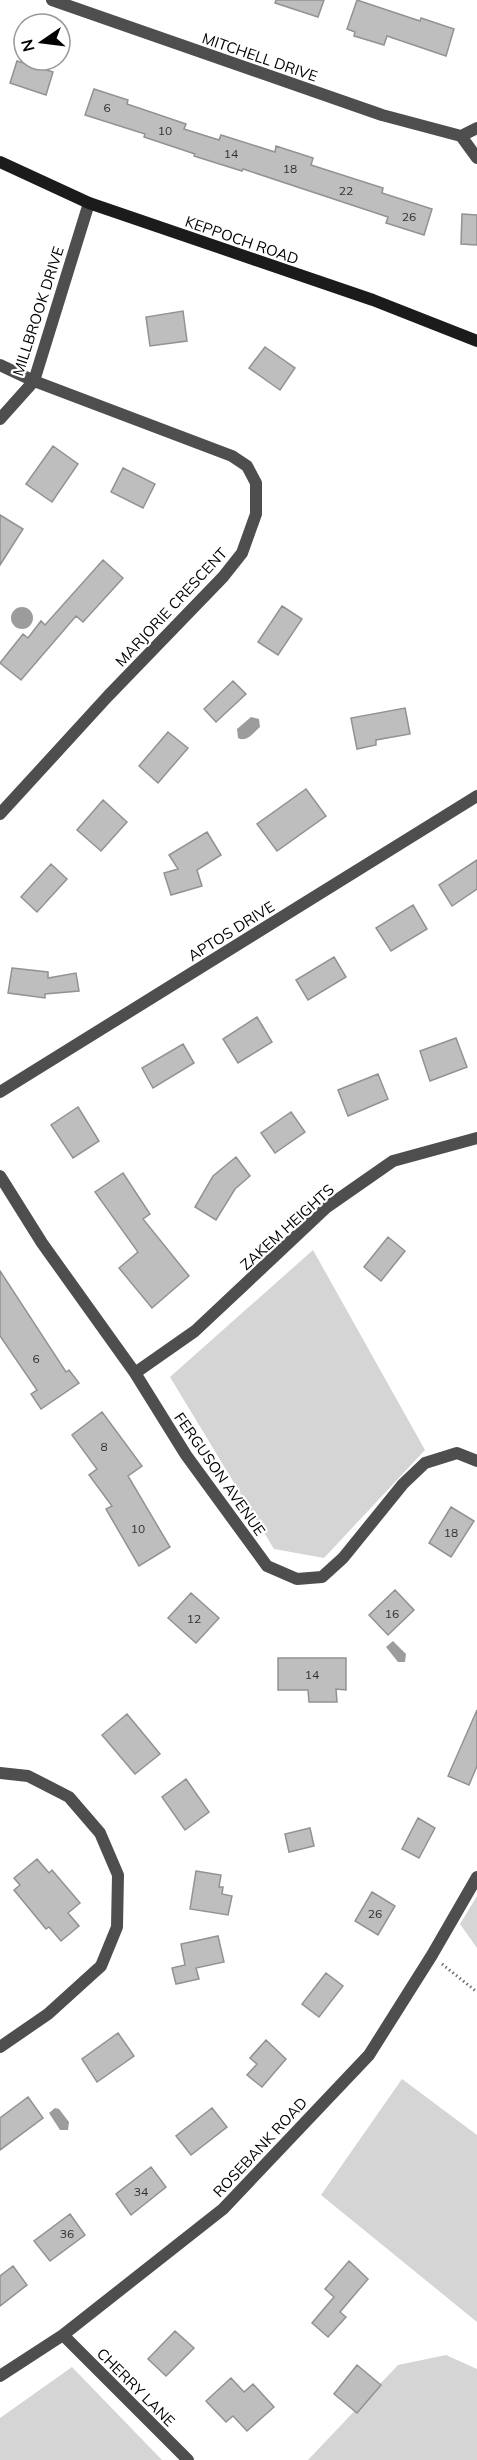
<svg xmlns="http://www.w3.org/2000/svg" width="477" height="2460" viewBox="0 0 477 2460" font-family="Mulish,sans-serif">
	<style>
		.green { fill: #d5d5d5 }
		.water { fill: #9c9c9c }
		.building { fill: #bebebe; stroke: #929292; stroke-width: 1.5 }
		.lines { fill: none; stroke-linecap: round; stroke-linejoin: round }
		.path { stroke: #707070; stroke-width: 3; stroke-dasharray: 1.5 3; stroke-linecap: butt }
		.street { stroke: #4e4e4e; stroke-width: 12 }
		.secondary { stroke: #1b1b1b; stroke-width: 12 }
		.labels { text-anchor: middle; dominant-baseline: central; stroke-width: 4.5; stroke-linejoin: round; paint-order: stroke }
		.number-label { font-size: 12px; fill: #303030 }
		.street-label { font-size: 15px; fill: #000; stroke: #fff }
	</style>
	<rect width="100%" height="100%" fill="#fff"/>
	<path class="green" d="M313,1250L425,1450L324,1558L274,1549L170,1377Z
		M477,1896V1948L460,1924Z
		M402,2079L477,2135V2322L321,2195Z
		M446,2355L477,2369V2460H308L398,2365Z
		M72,2367L162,2460H0V2418Z"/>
	<path class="water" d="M11 618a11 11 0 1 1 22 0a11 11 0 1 1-22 0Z
		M251,717L259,719L260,727C254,732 247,743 238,738L237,729Z
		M393,1641L406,1654L405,1662H398L386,1647Z
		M55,2108L59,2109L69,2122L68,2130H60L49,2113Z"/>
	<path class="building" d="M276,0H324L318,17L275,3Z
		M357,0L420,21L421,18L454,29L446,56L387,36L384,45L354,36L355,32L347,29Z
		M17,61L53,72L46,95L10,83Z
		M94,89L128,100L127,104L186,124L184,129L219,140L221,135L275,152L276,146L313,158L311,165L383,188L382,193L432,209L424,235L386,223L388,217L243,169L242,171L194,156L195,154L144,137L145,134L85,115Z
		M462,214L477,215V245L461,244Z
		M183,311L187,341L150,346L146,317Z
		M265,347L295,368L280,390L249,368Z
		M53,446L78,464L52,502L26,484Z
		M123,468L155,484L143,508L111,492Z
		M0,515L23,529L0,565Z
		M103,560L123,578L83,622L76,616L21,680L0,663L23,634L28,638L41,621L45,625Z
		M282,606L302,619L278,655L258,642Z
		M233,681L246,694L216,722L204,709Z
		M405,708L410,734L376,740V745L357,749L351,718Z
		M168,732L188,748L158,783L139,766Z
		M306,789L326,816L277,851L257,824Z
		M103,800L127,822L101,851L77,830Z
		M207,832L221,855L197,870L202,886L171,895L164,873L178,869L169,855Z
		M477,860V889L452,906L439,885Z
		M51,864L67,879L37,912L21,897Z
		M413,905L427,929L391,951L376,928Z
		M334,957L346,977L308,1000L296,980Z
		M12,968L48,972V978L76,973L79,991L45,994V998L8,993Z
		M257,1017L272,1042L238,1063L223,1039Z
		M456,1038L467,1067L430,1081L420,1051Z
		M183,1044L194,1063L153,1088L142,1068Z
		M378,1074L388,1099L348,1116L338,1090Z
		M78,1107L99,1141L73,1158L51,1125Z
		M291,1112L305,1132L275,1153L261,1133Z
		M236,1157L250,1176L235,1189L216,1220L195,1207L213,1176Z
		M123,1173L150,1214L143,1219L189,1276L152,1308L119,1268L138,1252L95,1192Z
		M388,1237L405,1251L381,1281L364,1267Z
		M0,1271L66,1372L69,1370L79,1383L41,1409L31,1394L37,1390L0,1336Z
		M102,1412L142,1466L128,1476L170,1547L139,1566L106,1509L112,1506L89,1475L97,1469L72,1435Z
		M451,1507L474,1521L451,1557L429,1543Z
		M395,1590L414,1610L388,1635L369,1615Z
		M191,1593L219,1618L196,1643L168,1618Z
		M278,1658H346V1690L336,1689L337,1702H309L308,1690H278Z
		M477,1710V1766L469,1785L448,1776Z
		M127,1714L160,1754L135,1774L102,1735Z
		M186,1779L209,1812L185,1830L162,1797Z
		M418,1818L435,1828L419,1858L402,1849Z
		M310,1828L314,1846L289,1852L285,1834Z
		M37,1859L49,1873L52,1870L80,1903L68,1913L79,1926L61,1941L49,1927L46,1929L14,1890L20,1885L14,1878Z
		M196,1871L221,1875L219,1887H223L222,1894L232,1896L228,1915L190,1909Z
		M372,1892L395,1906L378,1935L355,1921Z
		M218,1936L224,1962L196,1968L199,1979L176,1984L172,1968L185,1965L181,1944Z
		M326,1973L343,1986L319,2017L302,2004Z
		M118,2033L134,2056L97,2082L82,2059Z
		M266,2040L286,2059L262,2087L247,2075L257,2064L250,2058Z
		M28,2097L43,2118L0,2150V2118Z
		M212,2108L227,2127L191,2155L176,2136Z
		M151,2167L166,2187L131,2215L116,2194Z
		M70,2214L85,2235L50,2261L34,2241Z
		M349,2261L368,2279L340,2312L346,2317L328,2337L312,2323L334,2297L325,2289Z
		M13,2266L27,2285L0,2306V2276Z
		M175,2331L194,2348L166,2376L148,2359Z
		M357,2365L381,2385L357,2413L334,2394Z
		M231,2378L244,2392L253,2384L274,2407L247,2431L233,2416L226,2422L206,2401Z"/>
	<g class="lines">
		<path class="path" d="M442,1964L477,1992"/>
		<path class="street" d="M52,0L382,115L461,136L477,158
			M461,136L477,128
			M0,365L34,381L232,456L247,466L256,483V514L242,553L223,577L108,696L0,814
			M0,419L34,381L89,203
			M0,1092L477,796
			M0,1176L42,1243L135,1373L186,1455L267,1566L297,1579L322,1577L343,1558L403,1484L425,1463L457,1453L477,1461
			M135,1373L195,1331L327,1207L393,1161L477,1138
			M0,1773L28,1776L69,1797L100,1833L118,1875L117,1927L101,1966L48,2014L0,2047
			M63,2335L188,2460
			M0,2376L63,2335L223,2209L369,2055L432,1955L477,1877"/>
		<path class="secondary" d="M0,162L89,203L373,300L477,341"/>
	</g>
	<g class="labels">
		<g class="number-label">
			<text x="107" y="107">6</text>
			<text x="165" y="130">10</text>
			<text x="231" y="153">14</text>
			<text x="290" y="168">18</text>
			<text x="346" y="190">22</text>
			<text x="409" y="216">26</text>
			<text x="36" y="1358">6</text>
			<text x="104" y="1446">8</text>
			<text x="138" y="1528">10</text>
			<text x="451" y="1532">18</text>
			<text x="392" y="1613">16</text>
			<text x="194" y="1618">12</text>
			<text x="312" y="1674">14</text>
			<text x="375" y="1913">26</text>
			<text x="141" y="2191">34</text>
			<text x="67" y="2233">36</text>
		</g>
		<g class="street-label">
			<text transform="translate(260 57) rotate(19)">MITCHELL DRIVE</text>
			<text transform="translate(242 240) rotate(19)">KEPPOCH ROAD</text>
			<text transform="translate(38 311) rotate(-72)">MILLBROOK DRIVE</text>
			<text transform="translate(171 607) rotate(-47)">MARJORIE CRESCENT</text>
			<text transform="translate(231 931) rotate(-32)">APTOS DRIVE</text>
			<text transform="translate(287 1227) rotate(-42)">ZAKEM HEIGHTS</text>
			<text transform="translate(220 1474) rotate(55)">FERGUSON AVENUE</text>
			<text transform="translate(260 2147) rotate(-47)">ROSEBANK ROAD</text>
			<text transform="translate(136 2387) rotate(45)">CHERRY LANE</text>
		</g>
	</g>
	<g transform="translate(42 42) rotate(256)"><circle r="28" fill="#ffffff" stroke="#999999" stroke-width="1.5"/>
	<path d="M0-4.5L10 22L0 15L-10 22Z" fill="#000000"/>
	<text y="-9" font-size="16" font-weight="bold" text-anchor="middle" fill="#000000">N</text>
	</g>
</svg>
